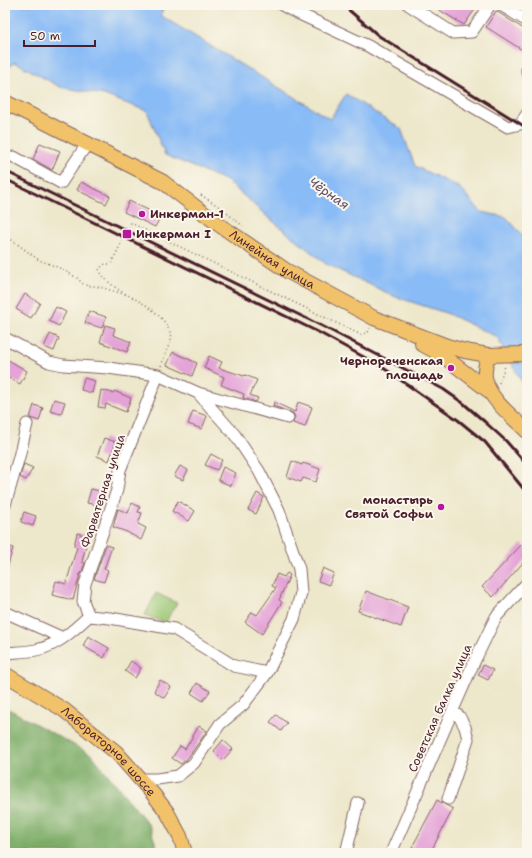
<svg xmlns="http://www.w3.org/2000/svg" width="532" height="858" viewBox="0 0 532 858" font-family="'Shantell Sans',sans-serif">
	<style>
		.green { fill: #9bc775; stroke: #727350 }
		.forest { fill: #7cac66; stroke: #636648 }
		.water { fill: #89bbf6; stroke: #6a6d90 }
		.building { fill: #e4a2d7 }
		.lines { fill: none; stroke-linecap: round; stroke-linejoin: round }
		.minor-casing { stroke: #836563; stroke-width: 13 }
		.major-casing { stroke: #836563; stroke-width: 16 }
		.path { stroke: #836563; stroke-width: 1.5; stroke-dasharray: 1 3; stroke-linecap: butt }
		.minor { stroke: #fff; stroke-width: 11 }
		.major { stroke: #f2c26a; stroke-width: 14 }
		.rail { stroke: #4a1f2b; stroke-width: 3 }
		.poi-dot { fill: #b5179e; stroke: #fbf7ec; stroke-width: 1.5 }
		.labels { text-anchor: middle; dominant-baseline: central; stroke-width: 4; stroke-linejoin: round; paint-order: stroke }
		.poi-label { font-size: 12px; font-weight: bold; fill: #4a1f2b; stroke: #fbf7ec; text-anchor: start }
		.street-label { font-size: 12px; fill: #4a1f2b; stroke: #fbf7ec }
		.water-label { font-size: 13px; font-style: italic; fill: #5d4e68; stroke: #fbf7ec }
	</style>
	<rect width="100%" height="100%" fill="#fbf7ec"/>
	<filter id="ink" filterUnits="userSpaceOnUse"><feTurbulence type="fractalNoise" baseFrequency=".025" numOctaves="2"/><feDisplacementMap in="SourceGraphic" scale="8" xChannelSelector="R" yChannelSelector="G"/><feConvolveMatrix kernelMatrix="1 2 1 2 8 2 1 2 1" color-interpolation-filters="sRGB"/></filter>
	<filter id="wash" filterUnits="userSpaceOnUse"><feTurbulence type="fractalNoise" baseFrequency=".012" numOctaves="4" result="noise"/><feDisplacementMap in="SourceGraphic" scale="16" xChannelSelector="R" yChannelSelector="G"/><feGaussianBlur stdDeviation="0.9" result="paint"/><feColorMatrix in="noise" values="0 0 0 0 0 0 0 0 0 0 0 0 0 0 0 0 0 1.4 0 .05"/><feComposite in="paint" operator="in"/></filter>
	<g filter="url(#wash)">
		<rect width="100%" height="100%" fill="#ede7cb"/>
		<path class="green" d="M156,593L177,603L170,614L166,623L145,615Z"/>
		<path class="forest" d="M5,707L92,755L149,825L159,853H5Z"/>
		<path class="water" d="M5,5H166L160,15L330,119L346,94L401,129L415,166L460,188L481,212L506,217L527,240V388L523,384L497,337L446,313L396,297L326,264L269,218L227,181L165,155L147,111L104,95L60,87L15,62L5,70Z"/>
		<g id="blocks">
			<path class="building" d="M431,5H478L464,25Z
				M496,11L527,31V53L486,27Z
				M40,143L60,151L52,170L33,159Z
				M81,182L110,196L106,204L77,190Z
				M129,201L161,216L155,227L124,212Z
				M25,294L40,303L31,318L16,309Z
				M56,307L66,312L59,326L49,321Z
				M89,311L106,317L102,328L85,323Z
				M105,325L115,328L113,335L131,342L127,352L100,342Z
				M50,334L59,338L54,351L44,347Z
				M173,352L197,363L192,376L167,365Z
				M209,356L222,362L219,368L244,376L245,375L257,380L250,395L258,398L256,402L243,398L244,394L221,385L224,377L204,368Z
				M5,358L27,371L20,384L5,376Z
				M84,378L95,381L92,393L81,390Z
				M101,390L113,393L114,391L131,398L126,412L106,404L105,408L98,407Z
				M54,399L65,402L61,414L50,411Z
				M274,402L295,412L298,402L312,407L305,427L293,423L295,417L293,413L273,406Z
				M34,405L43,408L39,421L30,418Z
				M193,411L207,416L202,429L188,424Z
				M104,438L116,442L109,461L97,456Z
				M211,454L222,460L217,470L205,465Z
				M292,461L302,465L303,463L320,469L316,482L303,478L301,482L287,477Z
				M24,464L33,468L26,480L20,477Z
				M180,466L188,470L183,480L174,476Z
				M223,467L236,473L231,486L218,480Z
				M91,489L100,491L96,505L87,503Z
				M257,493L264,497L256,514L248,510Z
				M178,501L195,511L189,521L172,511Z
				M132,503L140,507L138,512L142,513L138,524L146,528L141,540L127,532L113,527L118,509L128,513Z
				M24,512L36,516L33,526L21,522Z
				M77,533L88,536L82,562L85,563L81,574H80L73,600L52,595L56,581L66,584L77,547L74,546Z
				M522,544L527,549V558L493,597L482,587Z
				M5,545L13,548L7,569H5Z
				M106,545L112,547L104,569L108,570L104,582L94,579Z
				M323,568L334,573L329,585L318,581Z
				M287,573L290,575L279,600L282,602L262,634L245,622L252,612L257,615L276,588L272,586L277,574L284,577Z
				M366,591L408,607L401,627L358,611Z
				M88,636L109,648L104,658L83,646Z
				M131,661L141,668L135,678L125,671Z
				M483,665L493,670L488,680L478,675Z
				M160,680L171,687L164,698L154,691Z
				M197,683L210,691L203,701L191,693Z
				M276,715L287,723L281,731L270,722Z
				M199,726L207,731L187,759L181,764L172,758L180,746L185,749Z
				M223,740L233,749L223,760L214,751Z
				M437,800L453,809L430,853H409Z"/>
		</g>
	</g>
	<g filter="url(#ink)">
		<use href="#blocks" fill-opacity="0" stroke="#836563" stroke-width="1"/>
		<g class="lines">
			<defs>
				<path id="minor" d="M282,5L291,10L292,5
					M409,5L453,33L472,32L490,5
					M501,5L527,21
					M291,10L368,46L508,127L520,124L527,114
					M527,70V72
					M14,157L61,183L87,144
					M5,338L49,362L63,365L108,368L158,375L198,393L235,435L259,471L279,510L299,569L301,593L294,619L267,673L243,705L220,724L194,763L178,776L157,779H140
					M198,393L288,418
					M5,505L19,457L27,424
					M5,612L63,638
					M89,616L83,601L85,584L117,490L120,470L158,375
					M5,653C15,652 26,652 36,650C57,646 74,630 89,616L110,618L174,629L234,666L267,673
					M448,799L468,739L465,727L459,716L452,712
					M346,853L358,803
					M391,853L452,712L475,660L496,617L527,583"/>
				<g id="major">
					<path id="s1" d="M5,102L163,182L218,224L287,271L374,318L447,346L465,351L488,355L527,354"/>
					<path d="M422,344L442,355L489,391"/>
					<path d="M488,355C486,363 484,370 485,377C487,398 513,417 527,431"/>
					<path id="s2" d="M5,674L64,710L117,753L153,794L167,812L180,836L185,853"/>
				</g>
			</defs>
			<use href="#minor" class="minor-casing"/>
			<use href="#major" class="major-casing"/>
			<path class="path" d="M201,195L218,206L243,226
				M5,235L39,260L62,269L77,278L84,285L100,287L127,295
				M161,366L172,337C169,329 165,321 159,316C142,297 110,293 99,269L105,264H111L131,223L361,335L368,332L370,328
				M499,383L505,366"/>
			<use href="#minor" class="minor"/>
			<use href="#major" class="major"/>
			<path class="rail" d="M343,5L379,36L527,128
				M5,171L324,327L443,389L463,403L485,422L506,441L527,465
				M5,179L320,333L382,367L458,420L485,442L527,493"/>
		</g>
	</g>
	<g class="poi-dot">
		<circle cx="142" cy="214" r="4"/>
		<rect x="122" y="229" width="10" height="10" rx="2"/>
		<circle cx="451" cy="368" r="4"/>
		<circle cx="441" cy="507" r="4"/>
	</g>
	<g class="labels">
		<g class="poi-label">
			<text x="150" y="214">Инкерман-1</text>
			<text x="136" y="234">Инкерман I</text>
			<text x="443" y="361" text-anchor="end">Чернореченская<tspan x="443" dy="14">площадь</tspan></text>
			<text x="433" y="500" text-anchor="end">монастырь<tspan x="433" dy="14">Святой Софьи</tspan></text>
		</g>
		<g class="street-label">
			<text stroke="none"><textPath href="#s1" startOffset="311">Линейная улица</textPath></text>
			<text transform="translate(103 491) rotate(-72)">Фарватерная улица</text>
			<text transform="translate(440 708) rotate(-66)">Советская балка улица</text>
			<text stroke="none"><textPath href="#s2" startOffset="130">Лабораторное шоссе</textPath></text>
		</g>
		<g class="water-label">
			<text transform="translate(329 193) rotate(35)">Чёрная</text>
		</g>
	</g>
	<rect width="532" height="858" fill="none" stroke="#fbf7ec" stroke-width="20"/>
	<path d="M24 40v6h71v-6" fill="none" stroke="#4a1f2b" stroke-width="2"/>
	<text x="30" y="40" font-size="12" fill="#4a1f2b" stroke="#fbf7ec" stroke-width="3" paint-order="stroke">50 m</text>
</svg>
